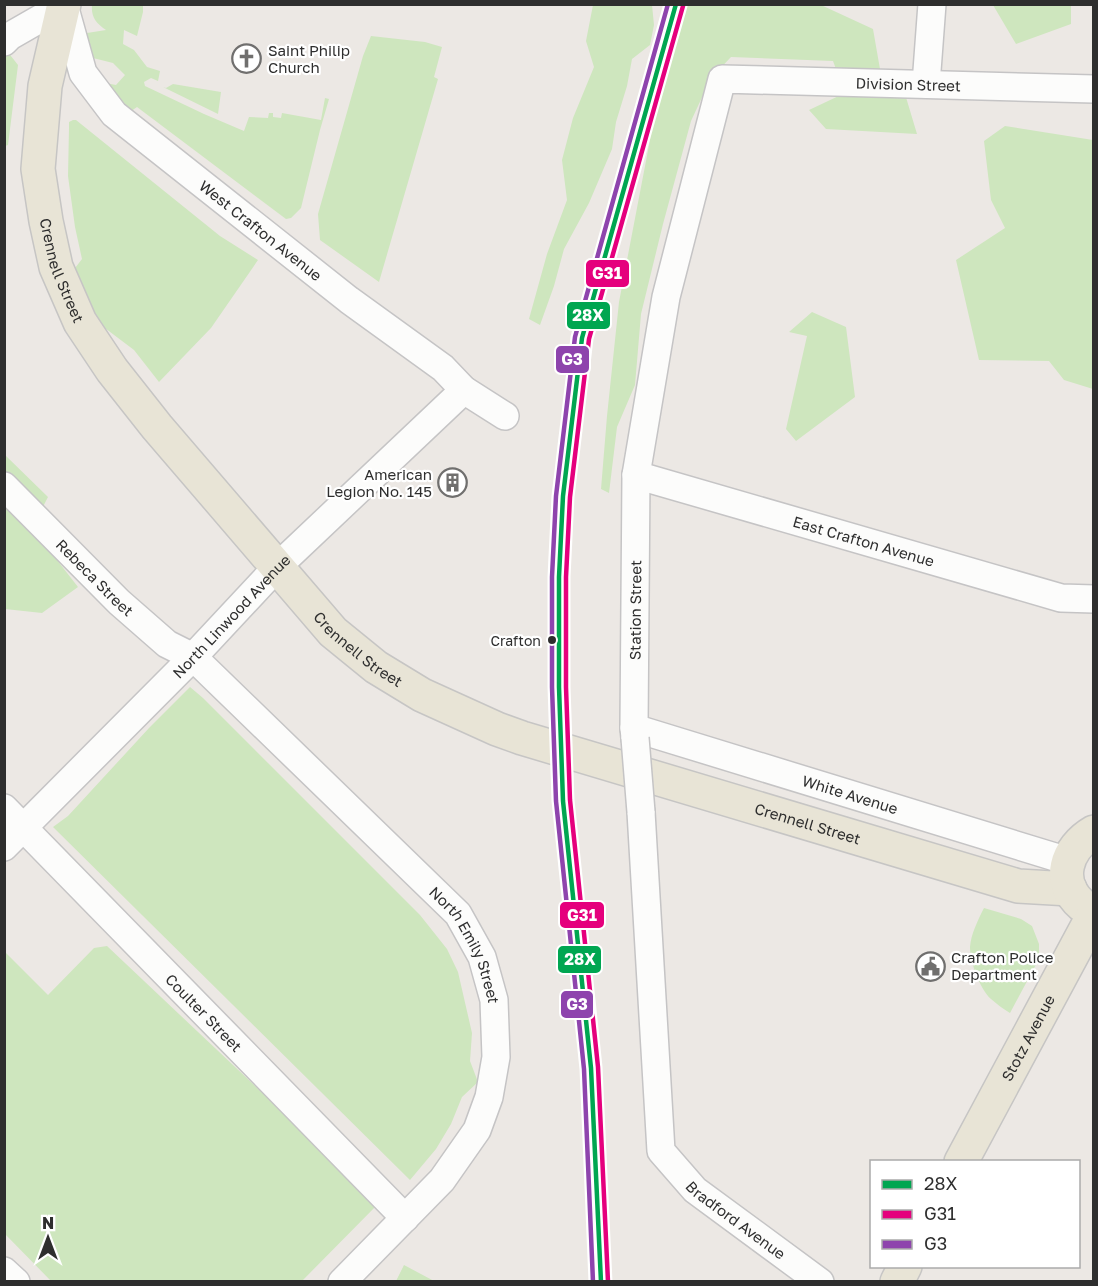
<svg xmlns="http://www.w3.org/2000/svg" width="1098" height="1286" viewBox="0 0 1098 1286" font-family="'Golos Text',sans-serif">
	<style>
		.green { fill: #cee6be }
		.lines { fill: none; stroke-linecap: round; stroke-linejoin: round }
		.minor-casing { stroke: #c5c4c5; stroke-width: 30 }
		.major-casing { stroke: #c6c5c4; stroke-width: 36 }
		.minor { stroke: #fcfcfb; stroke-width: 27 }
		.major { stroke: #e8e4d6; stroke-width: 33 }
		.minor-bridge-casing { stroke: #c5c4c5; stroke-width: 30; stroke-linecap: butt }
		.minor-bridge { stroke: #fcfcfb; stroke-width: 27 }
		.bus-1-casing { stroke: #fff; stroke-width: 9 }
		.bus-2-casing { stroke: #fff; stroke-width: 9 }
		.bus-3-casing { stroke: #fff; stroke-width: 9 }
		.bus-1 { stroke: #00a651; stroke-width: 4.5 }
		.bus-2 { stroke: #e5007d; stroke-width: 4.5 }
		.bus-3 { stroke: #8e44ad; stroke-width: 4.5 }
		.bus-dot { fill: #2e2e2e; stroke: #fff; stroke-width: 2 }
		.labels { text-anchor: middle; dominant-baseline: central; stroke-width: 4.5; stroke-linejoin: round; paint-order: stroke }
		.bus-label { font-size: 14px; fill: #2e2e2e; stroke: #fff; text-anchor: end }
		.poi-label { font-size: 15px; fill: #2e2e2e; stroke: #fff; text-anchor: start }
		.street-label { font-size: 15px; fill: #2e2e2e; stroke: #fff }
		.line-badge { stroke: #fff; stroke-width: 2 }
		.badge-label { font-size: 16px; text-anchor: middle; font-weight: bold; fill: #fff }
	</style>
	<rect width="100%" height="100%" fill="#ece8e4"/>
	<path class="green" d="M92,5H143V12L137,36L124,30L123,44L134,50L147,67L160,71L158,81L151,78L144,82L145,86L204,114L244,131L249,117L268,118L269,113H273V117L281,118L282,113L321,120L325,98L329,99L320,130L301,208L291,218L286,219L137,107L127,114L105,83L116,85L125,75L113,63L93,58L84,51L87,33L106,30C96,23 91,17 92,5Z
		M593,5H652L654,25L650,45L632,59L627,86L616,122L612,149L589,203L564,249L554,286L540,325L529,319L547,254L567,200L562,160L573,118L594,67L586,41Z
		M666,5H821L873,29L884,92L905,94L917,134L826,129L809,110L845,93L833,61L731,57L711,78L691,121L663,224L641,314L635,385L617,427L609,493L601,489L607,416L619,302L650,140Z
		M993,5H1071V24L1016,44Z
		M371,36L425,42L442,47L434,77L438,79L379,282L320,240L318,214L363,56Z
		M4,51H7L18,65L8,145L5,146Z
		M173,84L221,92L218,114L163,87L166,88Z
		M73,120H76L220,236L258,260L211,328L159,382L134,350L81,310L69,276L82,259L75,227L68,176L69,128V122Z
		M1005,126L1093,140V389L1064,380L1049,361L979,360L956,260L1005,228L991,200L984,141Z
		M812,312L846,327L855,397L796,441L786,429L807,336L789,332Z
		M4,454L48,497L32,528L78,587L42,613L5,609Z
		M190,687L203,698L420,915L447,949L458,972L472,1033L470,1061L478,1082L462,1097L451,1124L436,1149L410,1180L53,827L68,816L149,728Z
		M984,908L1021,919L1032,926L1039,944V959L1010,1013C1003,1009 997,1004 991,999C980,989 970,962 970,947C971,934 978,920 984,908Z
		M107,946L379,1203L302,1281H51L5,1234L4,951L48,995L94,948Z
		M404,1265L434,1281H396Z"/>
	<g class="lines">
		<defs>
			<g id="minor">
				<path id="s1" d="M4,42L10,36L64,5L83,73L114,114L349,300L443,368L464,390L505,416"/>
				<path d="M926,84L932,4"/>
				<path id="s2" d="M636,475L1061,598L1094,599"/>
				<path id="s3" d="M4,486L119,602L167,644L193,657L458,914L482,957L494,1000L496,1057L489,1097L477,1130L442,1180L342,1282"/>
				<path id="s4" d="M634,728L1068,861"/>
				<path id="s5" d="M635,738L634,728L636,475L666,297L722,79L1094,89"/>
				<path id="s6" d="M4,808L405,1218"/>
				<path id="s7" d="M641,812L661,1151L695,1190L820,1282"/>
				<path id="s8" d="M4,847L193,657L277,567L464,390"/>
				<path d="M4,1271L16,1282"/>
			</g>
			<g id="major">
				<path id="s9" d="M64,4L45,86L38,169L46,221L56,267L80,322L112,370L157,427L333,632L376,667L422,695L497,729L522,738L1018,886L1070,889"/>
				<path d="M1082,905C1055,882 1066,848 1094,832"/>
				<path id="s10" d="M961,1162L1094,914"/>
				<path d="M897,1282L905,1266"/>
			</g>
		</defs>
		<use href="#minor" class="minor-casing"/>
		<use href="#major" class="major-casing"/>
		<use href="#minor" class="minor"/>
		<use href="#major" class="major"/>
		<defs>
			<path id="minor-bridge" d="M635,738L641,812"/>
		</defs>
		<use href="#minor-bridge" class="minor-bridge-casing"/>
		<use href="#minor-bridge" class="minor-bridge"/>
		<defs>
			<path id="bus-1" d="M601,1282L591,1068L563,801L559,687V577L563,496L582,338L676,4"/>
			<path id="bus-2" d="M608,1282L598,1067L570,800L566,687V577L570,497L589,339L683,6"/>
			<path id="bus-3" d="M593,1282L584,1069L556,801L552,687V577L556,496L575,337L668,4"/>
		</defs>
		<use href="#bus-1" class="bus-1-casing"/>
		<use href="#bus-2" class="bus-2-casing"/>
		<use href="#bus-3" class="bus-3-casing"/>
		<use href="#bus-1" class="bus-1"/>
		<use href="#bus-2" class="bus-2"/>
		<use href="#bus-3" class="bus-3"/>
	</g>
	<defs>
		<symbol id="church-ring" viewBox="-11 -11 22 22"><circle r="9.5" fill="#fff" stroke="#706f6e" stroke-width="1.5"/><path d="M-1.2-6h2.4v3.5h3.3v2.4h-3.3V6h-2.4V-.1h-3.3v-2.4h3.3Z" fill="#706f6e"/></symbol>
		<symbol id="building-ring" viewBox="-11 -11 22 22"><circle r="9.5" fill="#fff" stroke="#706f6e" stroke-width="1.5"/><path d="M-4-6H4V6H1V3H-1V6H-4ZM-2.5-4.3h1.7v1.8h-1.7ZM.8-4.3h1.7v1.8H.8ZM-2.5-1h1.7V.8h-1.7ZM.8-1h1.7V.8H.8Z" fill="#706f6e"/></symbol>
		<symbol id="civic-ring" viewBox="-11 -11 22 22"><circle r="9.5" fill="#fff" stroke="#706f6e" stroke-width="1.5"/><path d="M-.6-6.5H3V-4.5H.6V-3L4-1V1h2V6H-6V1h2V-1L-.6-3ZM-1.2 2.5V6h2.4V2.5Z" fill="#706f6e"/></symbol>
	</defs>
	<g fill-rule="evenodd">
		<use href="#church-ring" x="230" y="42" width="33" height="33"/>
		<use href="#building-ring" x="436" y="466" width="33" height="33"/>
		<use href="#civic-ring" x="914" y="950" width="33" height="33"/>
	</g>
	<circle class="bus-dot" cx="552" cy="640" r="5"/>
	<g class="labels">
		<g class="bus-label">
			<text x="541" y="640">Crafton</text>
		</g>
		<g class="poi-label">
			<text x="268" y="50">Saint Philip<tspan x="268" dy="17">Church</tspan></text>
			<text x="432" y="474" text-anchor="end">American<tspan x="432" dy="17">Legion No. 145</tspan></text>
			<text x="951" y="957">Crafton Police<tspan x="951" dy="17">Department</tspan></text>
		</g>
		<g class="street-label">
			<text stroke="none"><textPath href="#s5" startOffset="855">Division Street</textPath></text>
			<text stroke="none"><textPath href="#s1" startOffset="380">West Crafton Avenue</textPath></text>
			<text stroke="none"><textPath href="#s9" startOffset="272">Crennell Street</textPath></text>
			<text stroke="none"><textPath href="#s2" startOffset="237">East Crafton Avenue</textPath></text>
			<text stroke="none"><textPath href="#s3" startOffset="129">Rebeca Street</textPath></text>
			<text stroke="none"><textPath href="#s5" startOffset="128">Station Street</textPath></text>
			<text stroke="none"><textPath href="#s8" startOffset="324">North Linwood Avenue</textPath></text>
			<text stroke="none"><textPath href="#s9" startOffset="758">Crennell Street</textPath></text>
			<text stroke="none"><textPath href="#s4" startOffset="226">White Avenue</textPath></text>
			<text stroke="none"><textPath href="#s9" startOffset="1244">Crennell Street</textPath></text>
			<text stroke="none"><textPath href="#s3" startOffset="656">North Emily Street</textPath></text>
			<text stroke="none"><textPath href="#s6" startOffset="286">Coulter Street</textPath></text>
			<text stroke="none"><textPath href="#s10" startOffset="141">Stotz Avenue</textPath></text>
			<text stroke="none"><textPath href="#s7" startOffset="442">Bradford Avenue</textPath></text>
		</g>
	</g>
	<g class="line-badge">
		<rect x="585" y="259" width="45" height="29" rx="6" fill="#e5007d"/>
		<rect x="566" y="301" width="45" height="29" rx="6" fill="#00a651"/>
		<rect x="555" y="345" width="35" height="29" rx="6" fill="#8e44ad"/>
		<rect x="559" y="901" width="46" height="28" rx="6" fill="#e5007d"/>
		<rect x="557" y="945" width="45" height="29" rx="6" fill="#00a651"/>
		<rect x="560" y="990" width="34" height="29" rx="6" fill="#8e44ad"/>
	</g>
	<g class="badge-label">
		<text x="607" y="279">G31</text>
		<text x="588" y="321">28X</text>
		<text x="572" y="365">G3</text>
		<text x="582" y="921">G31</text>
		<text x="580" y="965">28X</text>
		<text x="577" y="1010">G3</text>
	</g>
	<rect width="1098" height="1286" fill="none" stroke="#2e2e2e" stroke-width="12"/>
	<rect x="870" y="1160" width="210" height="108" fill="#ffffff" stroke="#ababab" stroke-width="1.5"/>
	<rect x="882" y="1180" width="30" height="9" fill="#00a651" stroke="#ababab" stroke-width="1.5"/>
	<text x="924" y="1190" font-size="18" fill="#2e2e2e">28X</text>
	<rect x="882" y="1210" width="30" height="9" fill="#e5007d" stroke="#ababab" stroke-width="1.5"/>
	<text x="924" y="1220" font-size="18" fill="#2e2e2e">G31</text>
	<rect x="882" y="1240" width="30" height="9" fill="#8e44ad" stroke="#ababab" stroke-width="1.5"/>
	<text x="924" y="1250" font-size="18" fill="#2e2e2e">G3</text>
	<g transform="translate(48 1238)" stroke="#ffffff" stroke-width="4.5" paint-order="stroke">
	<path d="M0-4.5L10 22L0 15L-10 22Z" fill="#2e2e2e"/>
	<text y="-9" font-size="16" font-weight="bold" text-anchor="middle" fill="#2e2e2e">N</text>
	</g>
</svg>
